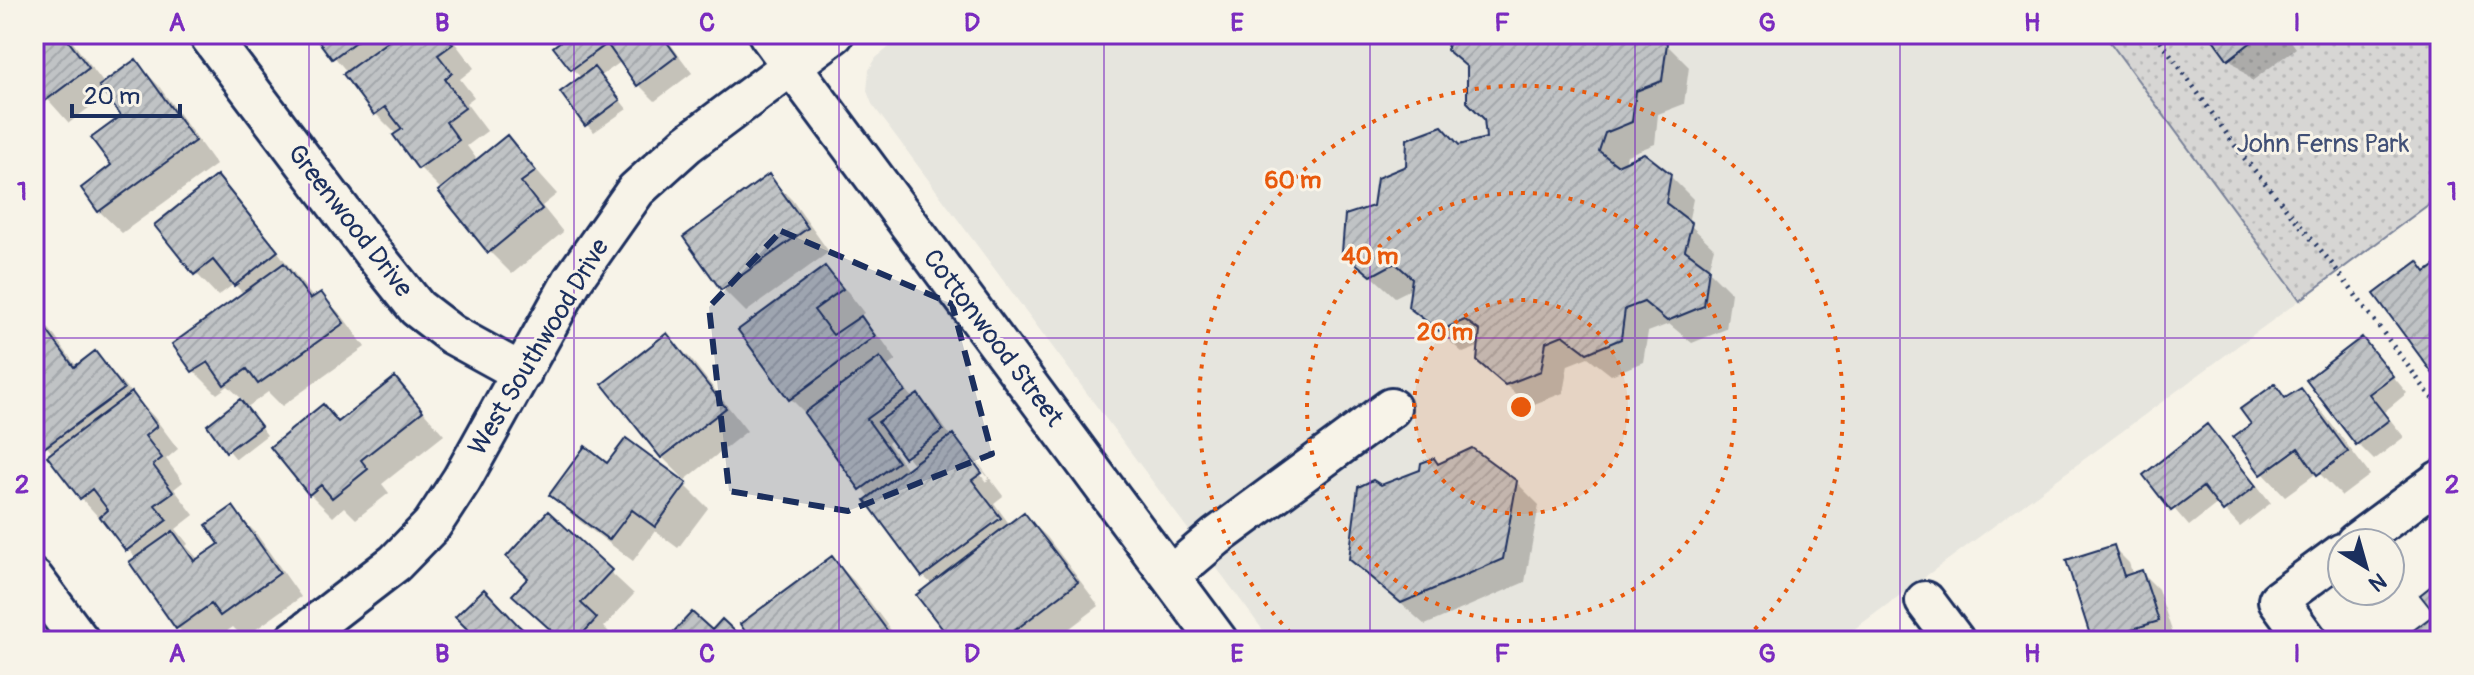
<svg xmlns="http://www.w3.org/2000/svg" width="2474" height="675" viewBox="0 0 2474 675" font-family="Pangolin,sans-serif">
	<style>
		.built { fill: #e6e5de }
		.park { fill: url(#park-dots); stroke: #798299; stroke-width: 2 }
		.shadow { fill: #0003; fill-rule: evenodd }
		.building { fill: url(#building-hatch); stroke: #1b2f5e; stroke-width: 2 }
		.lines { fill: none; stroke-linecap: round; stroke-linejoin: round }
		.minor-casing { stroke: #1b2f5e; stroke-width: 44 }
		.path { stroke: #1b2f5e; stroke-width: 5; stroke-dasharray: 2 6; stroke-linecap: butt }
		.minor { stroke: #f7f3e8; stroke-width: 38 }
		.marked { fill: #1b2f5e; fill-opacity: 0.2; stroke: #1b2f5e; stroke-width: 6; stroke-dasharray: 16 10; stroke-linejoin: round }
		.grid { fill: none; stroke: #7b2cbf; stroke-width: 2; stroke-opacity: 0.55 }
		.ring { fill: none; stroke: #e8590c; stroke-width: 4; stroke-dasharray: 4 8 }
		.labels { text-anchor: middle; dominant-baseline: central; stroke-width: 6; stroke-linejoin: round; paint-order: stroke }
		.park-label { font-size: 26px; fill: #415076; stroke: #f7f3e8 }
		.street-label { font-size: 26px; fill: #1b2f5e; stroke: #f7f3e8 }
		.centre { fill: #e8590c; stroke: #f7f3e8; stroke-width: 4 }
		.ring-label { font-size: 24px; text-anchor: middle; font-weight: bold; fill: #e8590c; stroke: #f7f3e8; stroke-width: 6; stroke-linejoin: round; paint-order: stroke }
		.neatline { fill: none; stroke: #7b2cbf; stroke-width: 3 }
		.grid-label { font-size: 26px; text-anchor: middle; font-weight: bold; fill: #7b2cbf }
	</style>
	<defs>
		<pattern id="park-dots" width="8" height="8" patternUnits="userSpaceOnUse" patternTransform="scale(2)"><rect width="8" height="8" fill="#d7d6d4"/><path d="M2 2h.1M6 6h.1" fill="none" stroke="#b8b8b8" stroke-width="1.8" stroke-linecap="round"/></pattern>
		<pattern id="building-hatch" width="6" height="6" patternUnits="userSpaceOnUse" patternTransform="scale(2)"><rect width="6" height="6" fill="#c0c3c5"/><path d="M-1 1l2-2M0 6l6-6M5 7l2-2" fill="none" stroke="#a4a8ac"/></pattern>
	</defs>
	<rect width="100%" height="100%" fill="#f7f3e8"/>
	<filter id="ink" filterUnits="userSpaceOnUse"><feTurbulence type="fractalNoise" baseFrequency=".0125" numOctaves="2"/><feDisplacementMap in="SourceGraphic" scale="16" xChannelSelector="R" yChannelSelector="G"/><feConvolveMatrix kernelMatrix="1 2 1 2 8 2 1 2 1" color-interpolation-filters="sRGB"/></filter>
	<g filter="url(#ink)">
		<path class="built" d="M905,34H2104L2300,300L1838,641H1271L872,104L867,91L869,70L876,58Z"/>
		<path class="park" d="M2104,34H2440V196L2300,300Z"/>
		<path class="shadow" d="M34,34H80L71,40L105,85L136,62L158,85L216,165L122,233L99,211L114,165L124,116L107,94L69,123L34,84Z
			M315,34H448L474,68L460,79L474,97L466,103L487,131L467,146L478,161L507,138L557,194L542,206L563,232L512,274L489,251L442,190L420,168L397,135L376,114L346,75L348,73Z
			M573,34H663L692,73L655,101L639,85L622,61L601,76L627,109L594,132L586,124L582,78L572,69Z
			M1451,34H1668L1666,44L1689,67L1684,104L1658,114L1655,144L1627,155L1625,164L1669,175L1693,199L1688,223L1714,248L1708,270L1731,293L1726,329L1692,343L1669,324L1648,332L1643,362L1611,375L1588,357L1568,365L1563,393L1529,406L1479,361L1481,346L1463,353L1410,306L1413,288L1395,297L1344,251L1460,146L1488,139L1486,118L1469,70L1449,50Z
			M2211,34H2286L2296,48L2252,81L2229,58Z
			M769,177L792,200L829,252L746,312L723,289L686,237Z
			M216,178L239,201L314,299L321,294L343,317L365,347L282,406L268,392L246,408L267,435L236,459L209,426L243,400L228,386L217,394L194,371L175,345L244,294L234,284L218,296L196,273Z
			M2418,264L2428,274L2440,264V380L2376,294Z
			M825,269L848,292L864,313L858,317L883,341L896,360L887,367L914,399L918,396L934,413L952,438L976,460L1003,496L994,503L1010,525L1024,515L1047,537L1099,606L1053,641H954L933,585L923,576L871,498L809,417L790,398L740,331ZM893,439L915,466L908,471L888,443ZM969,459H974L989,479L986,482Z
			M34,314L50,330L77,367L95,354L154,417L178,449L166,459L183,482L174,489L194,515L176,529L188,544L186,546L199,560L222,544L232,509L255,532L301,597L244,638L233,627L213,641H191L178,628L137,559L81,498L53,454L34,431Z
			M667,336L690,358L747,431L685,480L662,457Z
			M2362,339L2407,393L2384,412L2404,437L2374,460L2358,444L2308,380Z
			M395,379L444,435L382,484L389,493L356,519L344,507L333,517L310,494L273,447L323,406L340,423Z
			M2274,387L2287,399L2300,390L2323,413L2370,475L2342,496L2318,472L2285,496L2263,473L2254,424Z
			M2207,426L2223,443L2271,503L2240,527L2218,503L2189,526L2145,475Z
			M607,466L685,485L708,508L678,548L655,531L633,561L574,517L552,494Z
			M1438,466L1516,482L1539,505L1525,582L1425,625L1351,559L1381,488Z
			M548,514L634,594L604,627L618,641H563L530,579Z
			M2113,547L2129,563L2133,575L2142,573L2158,589L2174,637L2161,641H2094L2068,561Z
			M832,558L854,581L899,641H755Z"/>
		<path class="building" d="M34,34H63L89,68L45,101L34,87Z
			M313,34H366L332,59Z
			M398,34H445L453,44L438,55L452,73L445,79L465,108L446,122L459,140L418,169L393,135L402,129L385,107L374,115L343,74Z
			M570,34H661L677,56L637,86L607,44L571,70L553,47Z
			M1449,34H1653L1667,43L1662,81L1636,91L1632,122L1605,133L1599,151L1617,165L1644,153L1671,174L1666,203L1692,223L1685,250L1709,268L1704,306L1667,321L1644,302L1625,309L1621,339L1587,353L1563,335L1546,342L1541,371L1505,385L1477,361L1480,331L1465,320L1439,331L1408,307L1412,278L1395,263L1371,276L1342,252L1345,215L1373,206L1377,178L1406,166L1407,139L1442,126L1459,145L1486,138L1484,119L1467,102V67L1447,50Z
			M2209,34H2262L2228,60Z
			M136,59L195,141L98,212L81,188L111,165L91,138L121,116L99,86Z
			M594,67L620,100L585,126L560,92Z
			M507,135L536,171L521,182L542,209L488,253L438,191Z
			M769,174L808,228L721,290L683,237Z
			M217,175L278,251L234,286L213,260L194,275L154,225Z
			M2418,261L2426,272L2440,262L2439,382L2374,294Z
			M284,263L310,299L321,292L344,323L258,384L247,369L224,385L208,362L192,372L172,344Z
			M825,266L843,289L814,310L833,335L861,316L875,336L789,400L738,330Z
			M34,313L74,367L95,351L124,389L44,448L34,434Z
			M667,333L726,408L661,458L602,384Z
			M2362,337L2393,376L2369,394L2389,420L2356,445L2306,380Z
			M880,357L905,391L867,419L898,462L860,490L804,413Z
			M395,377L423,411L361,460L368,469L332,498L321,485L309,495L270,447L323,404L338,422Z
			M2275,384L2285,398L2301,388L2348,452L2317,475L2298,448L2261,475L2233,437L2251,424L2240,409Z
			M132,392L157,426L145,436L162,458L153,465L173,492L155,505L167,520L126,551L100,517L108,510L92,489L80,499L47,456Z
			M918,394L943,430L904,458L878,422Z
			M240,399L261,426L226,452L207,425Z
			M2207,424L2256,486L2223,512L2203,487L2171,511L2143,475Z
			M953,434L982,473L972,480L1001,518L922,577L865,500Z
			M626,438L687,483L655,527L632,510L609,540L549,495L585,446L607,463Z
			M1472,448L1517,481L1503,559L1401,603L1349,559L1358,487L1373,480L1381,485L1420,470L1421,463L1434,458L1438,464Z
			M233,506L280,573L220,616L211,604L176,629L129,562L173,531L194,561L219,544L206,525Z
			M548,511L612,570L581,603L597,618L576,641H563L512,595L528,578L506,557Z
			M1024,512L1078,582L1001,641H952L916,595Z
			M2114,545L2124,576L2142,570L2159,621L2092,641L2066,560Z
			M832,556L895,641H820L817,637L811,641H752L740,624Z
			M2440,579V641H2399L2435,614L2420,595Z
			M484,589L518,625L536,641H479L455,617Z
			M692,612L712,630L722,619L742,638L740,641H665Z"/>
		<g class="lines">
			<defs>
				<path id="minor" d="M208,34L373,253L417,308L451,334L522,373
					M768,34L1218,641
					M2355,543L2440,480
					M1170,576L1216,537L1391,408
					M34,579L80,641
					M1925,601L1955,641
					M294,641L395,563L432,525L462,479L572,281L636,190L687,144L834,34
					M2308,641L2278,600L2342,553"/>
			</defs>
			<use href="#minor" class="minor-casing"/>
			<path class="path" d="M2156,34L2241,154L2333,265L2440,409"/>
			<use href="#minor" class="minor"/>
		</g>
	</g>
	<path class="marked" d="M781,231L952,304L992,454L848,511L729,491L709,307Z"/>
	<path class="grid" d="M309,34V641M574,34V641M839,34V641M1104,34V641M1370,34V641M1635,34V641M1900,34V641M2165,34V641M34,338H2440"/>
	<circle cx="1521" cy="407" r="107" fill="#e8590c" fill-opacity=".12"/>
	<g class="ring">
		<circle cx="1521" cy="407" r="107"/>
		<circle cx="1521" cy="407" r="214"/>
		<path d="M1299 641A322 322 0 1 1 1743 641"/>
	</g>
	<g class="labels">
		<g class="park-label">
			<text x="2323" y="144">John Ferns Park</text>
		</g>
		<g class="street-label">
			<text transform="translate(350 221) rotate(52)">Greenwood Drive</text>
			<text transform="translate(993 338) rotate(53)">Cottonwood Street</text>
			<text transform="translate(539 347) rotate(-59)">West Southwood Drive</text>
		</g>
	</g>
	<circle cx="1521" cy="407" r="12" class="centre"/>
	<g class="ring-label">
		<text x="1293" y="188">60 m</text>
		<text x="1370" y="264">40 m</text>
		<text x="1445" y="340">20 m</text>
	</g>
	<rect width="2474" height="675" fill="none" stroke="#f7f3e8" stroke-width="88"/>
	<g transform="translate(2366 567) rotate(143)"><circle r="38" fill="#f7f3e8" stroke="#9fa5b1" stroke-width="2"/>
	<path d="M0-6L14 30L0 20L-14 30Z" fill="#1b2f5e"/>
	<text y="-12" font-size="22" font-weight="bold" text-anchor="middle" fill="#1b2f5e">N</text>
	</g>
	<path d="M72 104v12h108v-12" fill="none" stroke="#1b2f5e" stroke-width="4"/>
	<text x="84" y="104" font-size="24" fill="#1b2f5e" stroke="#f7f3e8" stroke-width="6" paint-order="stroke">20 m</text>
	<rect x="44" y="44" width="2386" height="587" class="neatline"/>
	<g class="grid-label">
		<text x="177" y="31">A</text>
		<text x="442" y="31">B</text>
		<text x="707" y="31">C</text>
		<text x="972" y="31">D</text>
		<text x="1237" y="31">E</text>
		<text x="1502" y="31">F</text>
		<text x="1767" y="31">G</text>
		<text x="2032" y="31">H</text>
		<text x="2297" y="31">I</text>
		<text x="22" y="200">1</text>
		<text x="2452" y="200">1</text>
		<text x="22" y="493">2</text>
		<text x="2452" y="493">2</text>
		<text x="177" y="662">A</text>
		<text x="442" y="662">B</text>
		<text x="707" y="662">C</text>
		<text x="972" y="662">D</text>
		<text x="1237" y="662">E</text>
		<text x="1502" y="662">F</text>
		<text x="1767" y="662">G</text>
		<text x="2032" y="662">H</text>
		<text x="2297" y="662">I</text>
	</g>
</svg>
